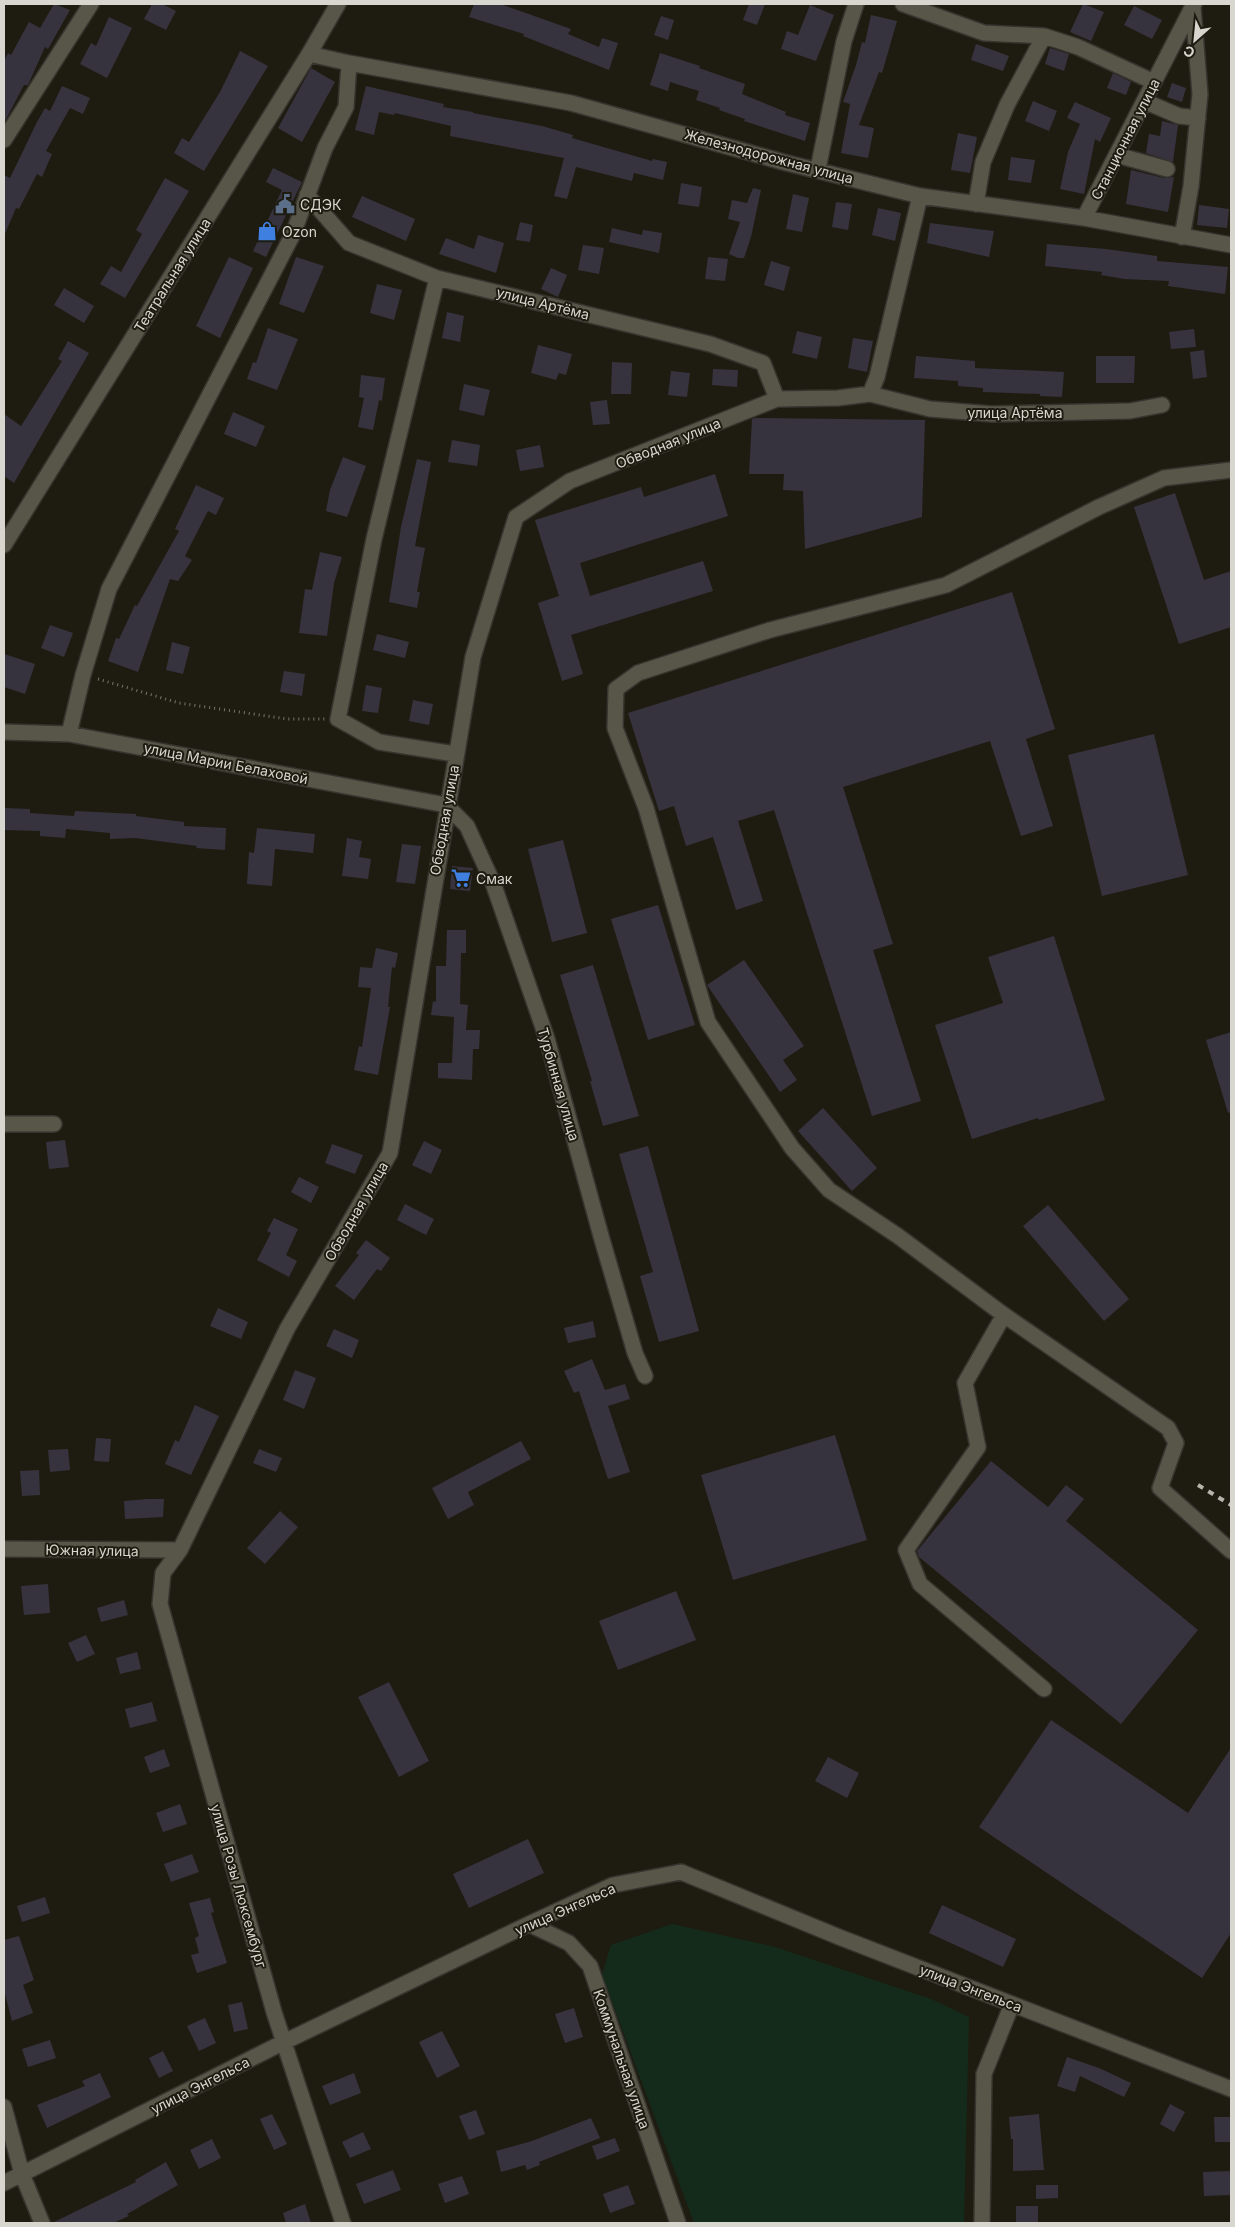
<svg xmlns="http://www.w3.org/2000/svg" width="1235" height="2227" viewBox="0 0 1235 2227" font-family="Inter,sans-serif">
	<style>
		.green { fill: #142b1b }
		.building { fill: #36333e }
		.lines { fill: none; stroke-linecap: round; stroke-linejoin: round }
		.minor-casing { stroke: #36342e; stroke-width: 18 }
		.path { stroke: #77756c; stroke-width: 3; stroke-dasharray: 1 4; stroke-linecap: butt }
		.minor { stroke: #585649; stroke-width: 15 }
		.rail { stroke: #b6b5ad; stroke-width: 4; stroke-dasharray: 6 6; stroke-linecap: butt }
		.labels { text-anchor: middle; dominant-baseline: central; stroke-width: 4; stroke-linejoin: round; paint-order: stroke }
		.street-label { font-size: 14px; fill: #d8d7cf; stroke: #1e1c11 }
		.poi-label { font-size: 14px; fill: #d8d7cf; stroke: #1e1c11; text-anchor: start }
	</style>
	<rect width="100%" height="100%" fill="#1e1c11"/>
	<path class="green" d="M672,1924L775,1947L931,1999L969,2017L964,2223H694L602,1975L611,1945Z"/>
	<path class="building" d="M54,4L70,10L48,49L45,47L28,85H24L4,123V61L8,53L11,55L29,22L40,28Z
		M152,4H162L176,11L166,30L144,19Z
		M474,4H500L571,29L568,34L599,47L602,38L618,43L609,70L523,36L524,34L469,17Z
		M749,4H765L757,25L743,20Z
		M1083,4L1104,12L1091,41L1070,32Z
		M810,5L834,15L816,61L781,49L787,31L798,35Z
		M1134,6L1162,20L1152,39L1124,25Z
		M871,15L897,21L882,73L879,72L859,125L874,128L868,158L841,153L850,104L843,102L856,65L862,42L865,43Z
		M661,16L674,20L668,40L654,35Z
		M109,17L132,28L107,78L80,64L91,43L96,46Z
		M976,44L1009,56L1003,71L971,60Z
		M1050,48L1069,54L1064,71L1045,64Z
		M240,51L268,66L204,171L174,153L182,138L189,142L220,92Z
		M660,53L700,66L699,68L745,84L742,94L786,112L785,115L810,123L805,141L744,121L745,119L719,110L720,108L696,100L699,91L670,82L668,91L650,85Z
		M311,68L335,82L302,142L278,128Z
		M1113,73L1131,82L1126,95L1107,88Z
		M1172,83L1186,88L1182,102L1167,97Z
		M62,86L90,98L83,114L70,108L46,151L52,154L42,177L37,174L19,209L16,208L4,236V175L10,178L37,122L45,108L50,111Z
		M366,86L444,104L443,107L473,112V113L542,126L573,135L572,138L652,161L653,159L667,162L663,180L634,173L632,181L576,167L567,199L554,196L564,158L450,136L451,126L395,113L394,115L379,112L374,135L355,130Z
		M1033,101L1057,111L1049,131L1025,121Z
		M1075,102L1111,118L1100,142L1095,139L1084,194L1060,189L1068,152L1080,124L1067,118Z
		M1162,121L1178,125L1173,162L1146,153L1149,134L1160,136Z
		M958,133L977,137L970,173L951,170Z
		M1011,157L1035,160L1031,183L1008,180Z
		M273,168L302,182L266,257L253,251L282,190L266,182Z
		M1131,170L1164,178L1174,177L1168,212L1126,204Z
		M165,178L189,191L125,298L100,284L111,266L121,272L142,234L136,230Z
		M681,183L702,187L699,207L678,204Z
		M753,188L761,190L751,237L744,258H738L729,254L740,222L728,219L732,200L747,203Z
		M793,194L809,198L802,232L786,229Z
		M362,196L415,219L406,241L352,217Z
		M836,202L852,204L848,230L832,227Z
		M1199,205L1229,209L1227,228L1197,225Z
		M878,208L901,213L895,241L872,235Z
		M520,222L533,225L530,242L516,240Z
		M930,223L994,231L989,257L927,243Z
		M612,228L642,235L643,230L662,233L659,253L609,242Z
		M478,235L504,243L496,273L439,254L446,238L474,249Z
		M1047,244L1106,249L1157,256V261L1228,267L1225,294L1168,286L1169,281L1124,279L1101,275L1102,272L1045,266Z
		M583,245L604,248L599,274L578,270Z
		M229,257L253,268L220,338L196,326Z
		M296,257L324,266L304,313L279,304Z
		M708,257L728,259L725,281L705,279Z
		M771,261L790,267L784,291L764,285Z
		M551,268L567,275L558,297L541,289Z
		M377,284L402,290L394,320L370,313Z
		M64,288L94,306L84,323L54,305Z
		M447,312L464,316L460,342L442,338Z
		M268,328L298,339L277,390L247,379L253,362L256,363Z
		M1194,329L1196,347L1171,349L1169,332Z
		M797,331L822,337L817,359L792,353Z
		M853,338L873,341L867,372L848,368Z
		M68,341L89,353L14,483L4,476V414L21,426L62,361L58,359Z
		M538,345L572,354L566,375L559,373L556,380L531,373Z
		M1204,350L1207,377L1193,379L1190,352Z
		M916,356L975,361V368L1064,372L1062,397L1040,396V394L983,392V388L958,386V381L914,378Z
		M1096,356H1135L1134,383H1096Z
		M612,362L632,363L631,394H611Z
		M713,369L738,370L737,387L712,385Z
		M671,371L690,373L687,397L668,395Z
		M361,375L385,378L382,401L379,400L373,430L358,427L364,398L359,397Z
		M464,384L490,390L484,416L459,410Z
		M607,400L610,424L593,425L590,402Z
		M233,412L265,426L256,447L224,434Z
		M755,418L925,420L922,517L805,549L803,491L783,490L784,474H749L752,419Z
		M452,440L480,445L477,466L448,462Z
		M540,445L544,467L520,471L516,450Z
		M343,457L366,466L347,517L326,511L330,490Z
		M417,459L431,462L415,546L425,548L417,592H420L417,608L389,602L401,527Z
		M715,474L728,516L580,563L590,596L703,561L713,591L571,635L583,674L562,681L538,603L559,596L535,520L641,487L644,497Z
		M196,485L224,498L216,515L208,511L185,556L192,560L178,581L170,579L138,672L108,661L116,638L119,639L135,605L137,606L179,531L175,529Z
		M1175,493L1204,580L1231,571V627L1179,644L1134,507Z
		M320,552L342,557L334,583L327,636L299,633L305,589L312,590Z
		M1012,592L1055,729L1026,739L1053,826L1021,836L990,741L843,787L893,944L873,950L921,1101L872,1116L774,810L738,821L763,901L736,910L713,837L686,846L674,806L659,811L628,713Z
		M50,625L73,633L64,657L41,648Z
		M377,634L409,642L405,658L373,650Z
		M172,642L190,647L183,674L166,670Z
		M4,654L35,664L25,694L4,687Z
		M284,671L305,674L302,696L280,692Z
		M366,685L382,688L378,713L362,711Z
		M413,700L433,704L429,725L409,721Z
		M1154,734L1188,875L1102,896L1068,755Z
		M5,808L30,809V813L74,816L75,811L136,814V816L184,822V826L226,828L225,850L196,848L197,846L135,838L110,839V833L66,829L65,838L40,836V831L4,830Z
		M257,828L315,834L313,853L275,849L272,886L247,884L249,852L254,853Z
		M347,838L362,841L359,857L371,859L368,879L342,876Z
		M563,840L587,933L552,942L528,849Z
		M402,844L421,846L415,884L396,882Z
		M452,866L473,868L470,891L450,889Z
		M658,905L695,1025L648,1040L611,919Z
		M447,930H466V953H461L460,1004L468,1005L466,1030H480L479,1049H473L472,1080L438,1078V1063H452L454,1017L431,1015L433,1001L436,1002V966H446Z
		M1054,936L1105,1100L1039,1120L1038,1118L972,1139L935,1025L1003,1003L988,957Z
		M376,948L398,953L395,968L392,967L388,1007H390L378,1075L354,1070L359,1046L362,1047L371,988L358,987L360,967L372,968Z
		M744,960L804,1046L783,1060L797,1080L780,1092L707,985Z
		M593,965L639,1116L603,1126L590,1081H592L560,975Z
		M1231,1032V1112L1228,1113L1206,1040Z
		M823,1108L877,1168L852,1191L798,1131Z
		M65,1140L69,1167L49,1169L46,1142Z
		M424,1141L442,1150L431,1174L412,1165Z
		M332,1144L363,1155L355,1174L325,1163Z
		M648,1146L699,1331L659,1342L640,1276L653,1272L619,1154Z
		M299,1177L319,1187L311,1203L291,1192Z
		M405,1204L434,1219L426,1235L397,1220Z
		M1048,1205L1129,1299L1104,1321L1023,1226Z
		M274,1218L298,1229L286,1255L297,1261L289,1277L257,1260L271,1233L267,1231Z
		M366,1240L390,1258L381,1271L377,1269L354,1300L335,1286L359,1255L356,1253Z
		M218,1308L248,1322L241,1339L210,1326Z
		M593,1321L596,1337L568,1343L564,1328Z
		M334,1329L359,1340L352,1358L326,1346Z
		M592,1359L605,1390L625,1384L630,1399L608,1406L630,1472L608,1479L579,1391L574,1393L564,1371Z
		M295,1370L316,1378L304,1409L283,1400Z
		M195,1405L219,1416L191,1475L165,1464L175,1440L179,1442Z
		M835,1435L867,1540L733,1580L701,1475Z
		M96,1438L111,1439L109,1462L94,1461Z
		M521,1441L531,1459L468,1492L474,1505L448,1519L432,1488Z
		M68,1449L70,1470L50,1472L48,1450Z
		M259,1449L282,1458L276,1472L253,1463Z
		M991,1461L1048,1507L1066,1485L1084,1499L1066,1521L1198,1630L1121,1724L919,1557L917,1551Z
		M39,1470L40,1495L22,1496L20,1471Z
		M147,1499H164L163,1517L125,1519L124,1501Z
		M280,1511L298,1527L265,1564L247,1548Z
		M48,1584L50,1613L24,1615L21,1586Z
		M676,1591L696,1640L618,1670L599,1621Z
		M124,1600L128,1615L101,1622L97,1608Z
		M86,1635L95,1654L77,1662L68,1643Z
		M137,1652L141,1669L120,1674L116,1658Z
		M389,1682L429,1761L399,1777L358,1697Z
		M152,1702L157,1721L130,1728L125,1709Z
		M1051,1720L1188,1813L1231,1748V1933L1202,1978L979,1827Z
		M164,1749L170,1766L150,1773L144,1757Z
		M828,1757L859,1773L847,1798L815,1781Z
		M180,1804L187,1824L163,1832L156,1813Z
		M528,1839L544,1873L469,1908L453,1874Z
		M192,1854L199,1872L171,1882L164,1864Z
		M45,1897L50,1913L22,1922L17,1906Z
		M210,1898L214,1912L211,1913L227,1963L197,1973L191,1955L199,1953L195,1938L199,1936L189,1903Z
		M942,1905L1016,1939L1003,1967L929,1933Z
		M19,1936L34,1980L23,1985L33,2013L12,2021L4,1990V1940Z
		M242,2002L248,2029L234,2032L228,2005Z
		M574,2008L583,2037L565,2043L555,2014Z
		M205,2018L216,2043L199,2051L187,2026Z
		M442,2031L460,2066L437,2078L419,2042Z
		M50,2040L56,2058L28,2067L22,2049Z
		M163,2051L173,2071L159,2078L149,2058Z
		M1067,2057L1099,2068L1131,2083L1124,2097L1080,2076L1075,2092L1057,2086Z
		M100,2073L111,2097L47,2128L37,2105L85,2086L82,2081Z
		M354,2073L361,2093L330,2105L322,2086Z
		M1170,2104L1185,2112L1174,2132L1160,2124Z
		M476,2110L485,2134L469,2140L459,2116Z
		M272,2114L287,2144L274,2150L260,2119Z
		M1039,2114L1044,2170L1013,2171V2139H1011L1009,2117Z
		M1214,2117H1231V2142H1215Z
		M591,2118L600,2138L539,2162L540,2165L527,2170L525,2165L501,2172L496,2151L532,2141Z
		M363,2132L371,2149L350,2158L342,2142Z
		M615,2138L620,2151L597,2160L592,2146Z
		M212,2139L221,2158L199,2169L190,2150Z
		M166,2162L178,2185L127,2214L129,2216L113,2223H52L136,2182L135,2180Z
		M393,2170L401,2190L364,2204L356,2184Z
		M1231,2171V2195L1204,2196L1203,2172Z
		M462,2176L469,2194L445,2203L438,2184Z
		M628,2185L635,2204L610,2213L603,2194Z
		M1036,2185H1058V2198L1036,2199Z
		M305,2204L311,2223H286L283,2213Z
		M1016,2206H1038V2223H1016Z"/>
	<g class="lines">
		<defs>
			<path id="minor" d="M903,4L984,33L1044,36L1007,105L983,162L976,204
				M1044,36L1078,47L1154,82
				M309,54L349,63L571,103L783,162L920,196L1084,218L1231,245
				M1144,101L1179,116L1198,118
				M4,140L91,4
				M1117,155L1167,169
				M818,169L844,41L856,4
				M307,195L349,243L437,278L710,344L763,363L777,399
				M1084,218L1194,4
				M1182,237L1191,186L1200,94L1193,7
				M437,278L374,539L338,719L379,742L455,754
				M870,394L930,409L992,414L1130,411L1162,405
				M1231,470L1164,478L1099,507L946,585L770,630L638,673L616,689L615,728L646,808L708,1022L792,1148L829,1190L898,1236L1004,1315L1168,1428L1176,1443L1160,1488L1231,1551
				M4,545L309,54L338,4
				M4,732L69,734L446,805
				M69,734L83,675L109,589L293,234L325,148L346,107L349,63
				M446,805L467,826L493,883L547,1039L601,1236L635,1353L645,1376
				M4,1124H54
				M1004,1315L965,1383L978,1447L906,1550L920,1584L1044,1689
				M4,1549L180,1550
				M529,1924L569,1943L590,1966L678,2223
				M4,2107L22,2174L42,2223
				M4,2183L284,2042L529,1924L613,1885L681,1872L839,1937L1231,2089
				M343,2223L274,2012L160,1604L163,1573L180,1550L287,1329L390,1153L473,657L516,517L570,481L777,399L838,398L870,394L877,377L920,196
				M982,2223L984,2074L1012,2004"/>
		</defs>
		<use href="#minor" class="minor-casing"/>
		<path class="path" d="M98,679L179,703L287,719H325"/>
		<use href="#minor" class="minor"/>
		<path class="rail" d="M1198,1485L1231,1505"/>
	</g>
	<defs>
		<symbol id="civic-bare" viewBox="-9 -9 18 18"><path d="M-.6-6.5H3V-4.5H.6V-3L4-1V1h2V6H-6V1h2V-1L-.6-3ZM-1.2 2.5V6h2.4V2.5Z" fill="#5c6f8a" stroke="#1e1c11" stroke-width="2.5" paint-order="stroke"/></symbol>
		<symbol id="shop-bare" viewBox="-9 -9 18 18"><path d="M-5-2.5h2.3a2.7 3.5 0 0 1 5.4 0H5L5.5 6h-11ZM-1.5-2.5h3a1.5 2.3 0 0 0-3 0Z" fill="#3f7fe0" stroke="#1e1c11" stroke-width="2.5" paint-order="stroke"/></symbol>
		<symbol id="supermarket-bare" viewBox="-9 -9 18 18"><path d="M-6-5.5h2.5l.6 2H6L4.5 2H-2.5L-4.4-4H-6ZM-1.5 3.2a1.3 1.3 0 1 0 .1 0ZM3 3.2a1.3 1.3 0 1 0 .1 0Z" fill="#3f7fe0" stroke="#1e1c11" stroke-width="2.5" paint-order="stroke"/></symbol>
	</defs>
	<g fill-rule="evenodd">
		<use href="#civic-bare" x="271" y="190" width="28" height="28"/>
		<use href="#shop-bare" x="253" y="217" width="28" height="28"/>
		<use href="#supermarket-bare" x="447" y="864" width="28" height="28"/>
	</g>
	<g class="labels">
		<g class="street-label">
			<text transform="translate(1125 139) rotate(-63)">Станционная улица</text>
			<text transform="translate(769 156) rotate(15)">Железнодорожная улица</text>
			<text transform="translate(172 275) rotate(-58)">Театральная улица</text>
			<text transform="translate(543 303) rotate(14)">улица Артёма</text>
			<text x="1015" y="412">улица Артёма</text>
			<text transform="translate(668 443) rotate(-22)">Обводная улица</text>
			<text transform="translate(226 763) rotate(11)">улица Марии Белаховой</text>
			<text transform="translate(444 820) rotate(-80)">Обводная улица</text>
			<text transform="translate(559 1084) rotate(74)">Турбинная улица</text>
			<text transform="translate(356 1211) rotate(-60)">Обводная улица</text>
			<text transform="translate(92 1550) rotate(1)">Южная улица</text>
			<text transform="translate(239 1886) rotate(74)">улица Розы Люксембург</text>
			<text transform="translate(565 1909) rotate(-24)">улица Энгельса</text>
			<text transform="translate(971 1988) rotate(21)">улица Энгельса</text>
			<text transform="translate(622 2059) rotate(71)">Коммунальная улица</text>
			<text transform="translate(200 2085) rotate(-27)">улица Энгельса</text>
		</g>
		<g class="poi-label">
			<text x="300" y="204">СДЭК</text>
			<text x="282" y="231">Ozon</text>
			<text x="476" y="878">Смак</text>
		</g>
	</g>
	<rect width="1235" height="2227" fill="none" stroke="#d8d7cf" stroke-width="10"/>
	<g transform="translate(1195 40) rotate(207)" stroke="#1e1c11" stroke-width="4" paint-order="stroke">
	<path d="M0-4L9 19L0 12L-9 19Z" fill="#d8d7cf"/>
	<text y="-8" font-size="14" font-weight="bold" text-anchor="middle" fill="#d8d7cf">С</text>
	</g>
</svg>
